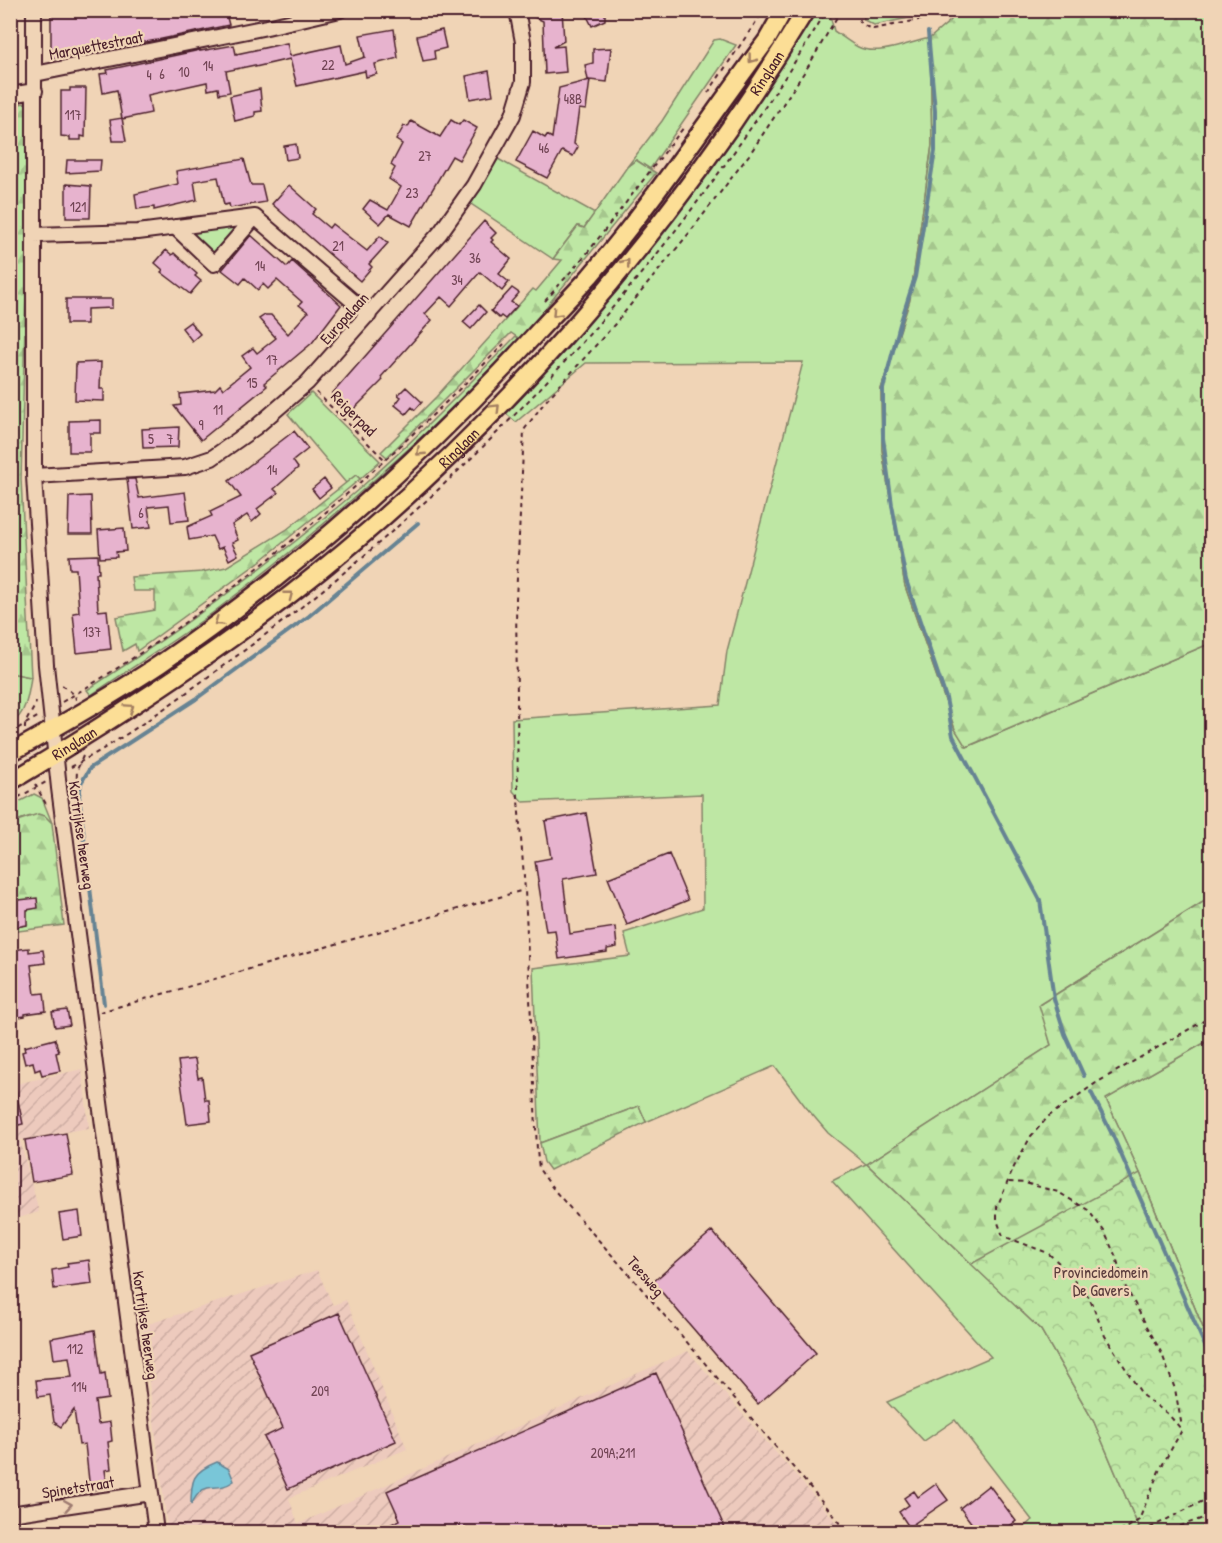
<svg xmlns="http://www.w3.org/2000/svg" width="1222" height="1543" viewBox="0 0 1222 1543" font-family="'Patrick Hand',sans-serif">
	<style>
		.industrial { fill: url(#industrial-furrows) }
		.grass { fill: #bee7a4; stroke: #848368; stroke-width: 1.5 }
		.forest { fill: url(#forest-firs); stroke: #848368; stroke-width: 1.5 }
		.park { fill: url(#park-crowns); stroke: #848368; stroke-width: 1.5 }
		.water { fill: #79c6d8; stroke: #668393; stroke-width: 1.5 }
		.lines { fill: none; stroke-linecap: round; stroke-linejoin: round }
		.stream { stroke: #668393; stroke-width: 4 }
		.building { fill: #e7b3ce; stroke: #4a1f2b; stroke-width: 1.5 }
		.minor-casing { stroke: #4a1f2b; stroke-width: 18 }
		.major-casing { stroke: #4a1f2b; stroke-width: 21 }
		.path { stroke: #4a1f2b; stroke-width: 2; stroke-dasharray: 4.5 4.5; stroke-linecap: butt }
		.minor { stroke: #f0d4b6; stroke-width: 14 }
		.major { stroke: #fcde96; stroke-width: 16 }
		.oneway { stroke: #a37e60 }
		.oneway2 { stroke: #9d7a70 }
		.labels { text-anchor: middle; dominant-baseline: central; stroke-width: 4.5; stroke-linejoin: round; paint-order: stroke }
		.number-label { font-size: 14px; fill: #714454 }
		.street-label { font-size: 16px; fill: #4a1f2b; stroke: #f0d4b6 }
		.park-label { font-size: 16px; fill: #5b3d3d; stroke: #f0d4b6 }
	</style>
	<defs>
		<pattern id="industrial-furrows" width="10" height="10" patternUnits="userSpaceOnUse" patternTransform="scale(1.5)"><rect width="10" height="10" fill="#edcabd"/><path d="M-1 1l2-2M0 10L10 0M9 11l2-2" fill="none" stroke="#cdada3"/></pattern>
		<pattern id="forest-firs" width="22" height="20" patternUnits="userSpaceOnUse" patternTransform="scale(1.5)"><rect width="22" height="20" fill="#bee7a4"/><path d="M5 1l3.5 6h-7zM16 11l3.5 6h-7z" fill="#a5c68d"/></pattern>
		<pattern id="park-crowns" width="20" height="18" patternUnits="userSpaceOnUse" patternTransform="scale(1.5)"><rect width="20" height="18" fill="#bee7a4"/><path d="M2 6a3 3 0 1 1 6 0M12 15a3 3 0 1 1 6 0" fill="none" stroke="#a5c68d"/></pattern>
	</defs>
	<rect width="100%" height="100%" fill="#f0d4b6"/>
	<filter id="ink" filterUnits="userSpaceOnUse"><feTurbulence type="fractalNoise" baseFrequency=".0167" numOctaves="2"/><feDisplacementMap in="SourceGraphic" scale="12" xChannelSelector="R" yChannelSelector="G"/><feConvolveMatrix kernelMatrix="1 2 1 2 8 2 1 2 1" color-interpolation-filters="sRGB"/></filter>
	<g filter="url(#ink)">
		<path class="industrial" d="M82,1069L89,1128L20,1140L39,1212L11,1220V1085Z
			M317,1270L333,1305L346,1300L407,1449L289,1498L298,1524L688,1351L845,1532H168L142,1326Z"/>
		<path class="grass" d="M863,10C867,10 873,10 877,10C893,13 897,25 913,11H930L924,15L874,25L864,20Z
			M814,11H829L834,31C842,36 850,43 858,47C878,57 909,42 930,38L932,145L910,300L881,389L882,450L905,586L955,729L967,747L1211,643V897L1040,1004L1051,1045L867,1164L1041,1330L1094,1422L1139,1528L1131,1532H1018L1032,1520L955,1420L924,1441L887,1402L991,1357L832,1181L866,1164L828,1133L805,1106L775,1066L646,1122L639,1106L540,1143L533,968L630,956L624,933L703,908L702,794L523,802L513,791L512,719L720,705L727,651L803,362L586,363L516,422L503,411L672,218L730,141Z
			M720,39L736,45L650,169L636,160L627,167L662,121L714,40Z
			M498,159L595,213L584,228L578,226L553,259L471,204Z
			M240,225L215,253L211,255L187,232Z
			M516,336L520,339C426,438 324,528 215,611C175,641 132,667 91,695L87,690C182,629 273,562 359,489C414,441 465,388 516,336Z
			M311,393L380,461L360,479L356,475L346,483L288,414Z
			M11,673L31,677C29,692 26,716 11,723Z
			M34,794L42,798L52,823C38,809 26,818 11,823V806Z
			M1211,1039V1327L1203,1328L1140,1173L1106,1099Z"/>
		<path class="forest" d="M952,11H1212L1211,643L966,747L955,729L905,586L882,450L881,389L910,300L932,145L930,38L951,20Z
			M26,103V284L21,479L31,677L10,673V105Z
			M636,160L656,173L520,339L511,333L387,457L381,452L436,397L533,289L536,291L562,260L553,259L578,226L584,228L627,167Z
			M356,475L360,479L263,559L137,651L135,644L123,651L116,617L155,610V591H133L131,577L202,572L226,567L286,530Z
			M38,814L45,816L52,823L64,925L11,932V823Z
			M1211,897V1039L1106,1099L1140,1173L1203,1328L1211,1327V1532L1094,1422L1041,1330L867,1164L1051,1045L1039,1005Z
			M639,1106L646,1122L550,1170L544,1162L540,1143Z"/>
		<path class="park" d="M1140,1173L1203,1328L1211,1327V1532H1131L1139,1528L1094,1422L1041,1330L971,1264Z"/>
		<path class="water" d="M217,1462L229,1469L234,1481C214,1495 206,1476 191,1505C191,1480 192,1472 217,1462Z"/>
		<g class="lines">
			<path class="stream" d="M928,32L935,111V151L915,277L900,324L883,389V438L892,505L906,580L946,698L953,736L1040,900L1054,999L1065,1034L1084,1076
				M104,1004L79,796L81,783L90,768L196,699L309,616L418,523
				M1091,1092L1113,1136L1212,1362"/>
		</g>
		<path class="building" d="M55,10H118V13L133,10H225L229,25L157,40L54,58L51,54V14Z
			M526,10H562L564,41L553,47L564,46L566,72L545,74L543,21L527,14Z
			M584,10H605V20L592,26Z
			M394,29L398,58L375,64L377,74L366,77L365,71L297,86L290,59L255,67V65L226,71L230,92L219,94L218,88L208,90L207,82L148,95L151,113L122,119L117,90L103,93L100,74L108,73L107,70L200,50V51L234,45L236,54L287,43L290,56L341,45L345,64L365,57L360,35Z
			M442,30L446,48L434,51L435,59L423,61L417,36Z
			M611,48L607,82L590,80L586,110L579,109L574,144L578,147L573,156L562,151L547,178L516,162L533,131L545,138L547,135L552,138L559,88L590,80H588L585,65L593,63V49Z
			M489,71L493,95L470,99L466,76Z
			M70,88H86L85,137L81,136V140H70V137L61,136V91H70Z
			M260,89L262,111L255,112V116L235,121L230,96Z
			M122,118L126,141H113L110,120Z
			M451,120L459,125L463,120L477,128L459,160L452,156L411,226L389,214L380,224L363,209L370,200L388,210L401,187L389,179L395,168L391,165L402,144L396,140L404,126L408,127L411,121L440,137Z
			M296,144L298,158L286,160L284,146Z
			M244,159L251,185H262L266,202L230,208L229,204L224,205L218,177L194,181L197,200L154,210V207L137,209L135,194L178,184L176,171Z
			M67,160H101L100,171L66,173Z
			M66,184L91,186L90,218H66Z
			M289,185L316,209L312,214L329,228L332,224L367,251L380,236L388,243L369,264L372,267L360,281L272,204Z
			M484,221L496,233L491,238L493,240L491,242L511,259L499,274L509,282L502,291L480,272L451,306L441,297L425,314L432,320L381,377L383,380L352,411L332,394Z
			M251,235L287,267L292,261L341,305L312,343L264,383L267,386L201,440L174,406L181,405L180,394L215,390L220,385L223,389L250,367L242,356L253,348L257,353L276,338L259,319L265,315H271L288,334L308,312L299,305L302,302L277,280L268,289L263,284L258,290L245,278L240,284L222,270Z
			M166,250L172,255L174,253L197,274L195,276L201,281L190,294L161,272L163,270L155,263Z
			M512,288L519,293L511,302L517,306L505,319L501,316L499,318L491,311Z
			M66,299H112V308L87,309V324H66Z
			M479,305L486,312L471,329L463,322Z
			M190,322L200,334L192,341L182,328Z
			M101,362L100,389H104V401L75,400L76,363Z
			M406,387L422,402L415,410L412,407L406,414L395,405L401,397L398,395Z
			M101,420V433H90V452H69V421Z
			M179,427L178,447L143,448L142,429Z
			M294,431L308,449L293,461L298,468L274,489L278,493L257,509L261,514L252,522L247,515L232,525L238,540L232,543L238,555L229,560L223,547L218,549L212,536L189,540L187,527L212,516L210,512L241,497L229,481Z
			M127,479H135L139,498L185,492L189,520L171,522L169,505L148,507L151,527L133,529Z
			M324,479L331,488L319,498L312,489Z
			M91,496L92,534H68L69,497Z
			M124,528L126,551L116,552L117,557L100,558L98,530Z
			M98,555L99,573H96L98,611L107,610L111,649L77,653L73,613L79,612L76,569H70L69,556Z
			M586,813L597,873L563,879L570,934L615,927L617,947L607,949V952L559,959L555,930L546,931L535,861L551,858L545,821Z
			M669,854L688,900L627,925L608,878Z
			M37,898L38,908L27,910V925L10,928V901Z
			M29,948V952L43,950L45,963L31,965L35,994L44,993L46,1011L25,1014V1016L12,1018L10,997H17L11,950Z
			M67,1010L70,1025L55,1027L52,1012Z
			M55,1039L59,1052L56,1053L60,1071L42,1075L40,1069L35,1071L33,1062L25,1064L22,1052L25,1051L24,1047Z
			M195,1059L198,1078L202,1077L205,1100H209L211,1121L187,1124L178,1061Z
			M10,1087H15L23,1124L10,1127Z
			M66,1133L73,1175L32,1182L25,1140Z
			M79,1211L82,1236L63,1239L59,1214Z
			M712,1231L816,1353L758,1404L653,1282Z
			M89,1260L92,1284L54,1289L52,1270L68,1267L67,1263Z
			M339,1313L396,1441L288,1489L264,1437L283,1428L249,1352Z
			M95,1330L101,1374L105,1373L108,1399L95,1401L98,1424L110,1422L112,1441L108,1442L111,1469L105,1470L107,1484L100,1486L99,1489L90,1490L85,1444L79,1445L74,1410L61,1427L54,1422L50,1395L38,1397L36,1380L72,1377L69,1357L54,1359L51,1338Z
			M656,1373L727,1533H373L400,1520L387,1491Z
			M936,1484L948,1500L909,1527L899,1512L909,1505L904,1498L914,1491L918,1497Z
			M989,1485L1016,1521L1001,1533H979L960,1508Z"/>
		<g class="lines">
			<defs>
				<path id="minor" d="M34,10V476L46,665L59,788L156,1532
					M35,74L267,27L340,10
					M10,95L35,91
					M175,227L214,264L255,217
					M34,235L138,232L255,217L369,315
					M34,476L185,467L212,458L256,427L307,383L440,233L474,185L513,115L523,82V42L517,10
					M10,1514L151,1493"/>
				<g id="major">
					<path d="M10,753C61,725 112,696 160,664C296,571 421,459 532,338C551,317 571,297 590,276C654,201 708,119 767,40L784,10"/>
					<path id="s1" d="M10,782C107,724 202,663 291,594C494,436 673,230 806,10"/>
				</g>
			</defs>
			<use href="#minor" class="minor-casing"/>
			<use href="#major" class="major-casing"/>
			<path class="path" d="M841,10L809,65L749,155L690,232L614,325L544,403L524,430L516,599L518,800L525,890L537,1150L539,1169L555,1191L641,1288L848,1532
				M858,10L860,22L867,27L873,29L924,19L934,10
				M889,10L900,13L907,10
				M708,93L764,10
				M545,301L588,252L684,127
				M316,392L384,459
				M62,685L75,695L76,700
				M62,702C226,606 372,480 504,344
				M25,729C24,720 34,711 36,702
				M10,733L39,716
				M83,756L77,770L76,795L85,878
				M71,767C130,736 184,694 238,655C475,482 675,262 827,10
				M35,784L47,806
				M10,802L46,782
				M100,1012L524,890
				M1009,1182L1025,1183L1058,1192L1088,1210L1104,1231L1116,1257L1124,1284L1162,1354L1175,1389L1182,1427
				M1120,1532L1139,1520L1159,1471L1182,1430L1168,1414L1143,1396L1105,1336L1089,1297L1060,1264L1048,1253L1003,1236L997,1220V1207L1014,1167L1031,1136L1049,1116L1096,1083L1212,1016
				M1142,1532L1203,1501L1212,1498
				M1163,1532L1212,1515"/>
			<use href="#minor" class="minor"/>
			<use href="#major" class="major"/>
		</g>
		<defs><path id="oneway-chevron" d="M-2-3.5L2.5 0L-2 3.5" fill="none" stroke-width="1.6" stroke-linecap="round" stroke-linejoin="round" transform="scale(1.5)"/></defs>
		<g class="oneway">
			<use href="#oneway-chevron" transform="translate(752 59) rotate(127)"/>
			<use href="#oneway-chevron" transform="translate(626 263) rotate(-51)"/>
			<use href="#oneway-chevron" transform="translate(556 313) rotate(133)"/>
			<use href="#oneway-chevron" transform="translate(496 408) rotate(-45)"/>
			<use href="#oneway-chevron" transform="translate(420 452) rotate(137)"/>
			<use href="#oneway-chevron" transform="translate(289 595) rotate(-38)"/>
			<use href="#oneway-chevron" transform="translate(218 622) rotate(145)"/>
			<use href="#oneway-chevron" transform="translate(130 708) rotate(-34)"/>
		</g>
		<use class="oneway2" href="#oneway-chevron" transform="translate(68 1505) rotate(-9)"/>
	</g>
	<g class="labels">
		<g class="number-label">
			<text x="328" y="64">22</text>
			<text x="208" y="65">14</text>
			<text x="184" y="71">10</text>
			<text x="162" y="73">6</text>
			<text x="149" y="74">4</text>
			<text x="573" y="98">48B</text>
			<text x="73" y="114">117</text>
			<text x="544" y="147">46</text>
			<text x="425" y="155">27</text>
			<text x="412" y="192">23</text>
			<text x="78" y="206">121</text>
			<text x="338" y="245">21</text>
			<text x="475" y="257">36</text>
			<text x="260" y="265">14</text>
			<text x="457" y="279">34</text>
			<text x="272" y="359">17</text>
			<text x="252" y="382">15</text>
			<text x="218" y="409">11</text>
			<text x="201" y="424">9</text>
			<text x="151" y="438">5</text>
			<text x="170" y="438">7</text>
			<text x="272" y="469">14</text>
			<text x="141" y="512">6</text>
			<text x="92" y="631">137</text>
			<text x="75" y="1348">112</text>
			<text x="79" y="1386">114</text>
			<text x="320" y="1390">209</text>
			<text x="613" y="1452">209A;211</text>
		</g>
		<g class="street-label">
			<text transform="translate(96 45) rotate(-11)">Marquettestraat</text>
			<text stroke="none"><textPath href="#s1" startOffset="1047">Ringlaan</textPath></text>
			<text transform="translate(344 318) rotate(-48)">Europalaan</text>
			<text transform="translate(354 413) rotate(45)">Reigerpad</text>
			<text stroke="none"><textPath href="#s1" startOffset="561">Ringlaan</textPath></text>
			<text stroke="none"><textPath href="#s1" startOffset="75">Ringlaan</textPath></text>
			<text transform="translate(82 835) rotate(82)">Kortrijkse heerweg</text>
			<text transform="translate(646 1276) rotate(49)">Teesweg</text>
			<text transform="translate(146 1325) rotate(82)">Kortrijkse heerweg</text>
			<text transform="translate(78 1487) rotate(-9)">Spinetstraat</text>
		</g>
		<g class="park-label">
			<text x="1101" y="1272">Provinciedomein<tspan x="1101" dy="18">De Gavers</tspan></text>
		</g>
	</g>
	<rect width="1222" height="1543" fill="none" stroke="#f0d4b6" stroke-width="36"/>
	<rect x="18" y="18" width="1186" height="1507" fill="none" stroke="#4a1f2b" stroke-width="2" filter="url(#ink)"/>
</svg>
